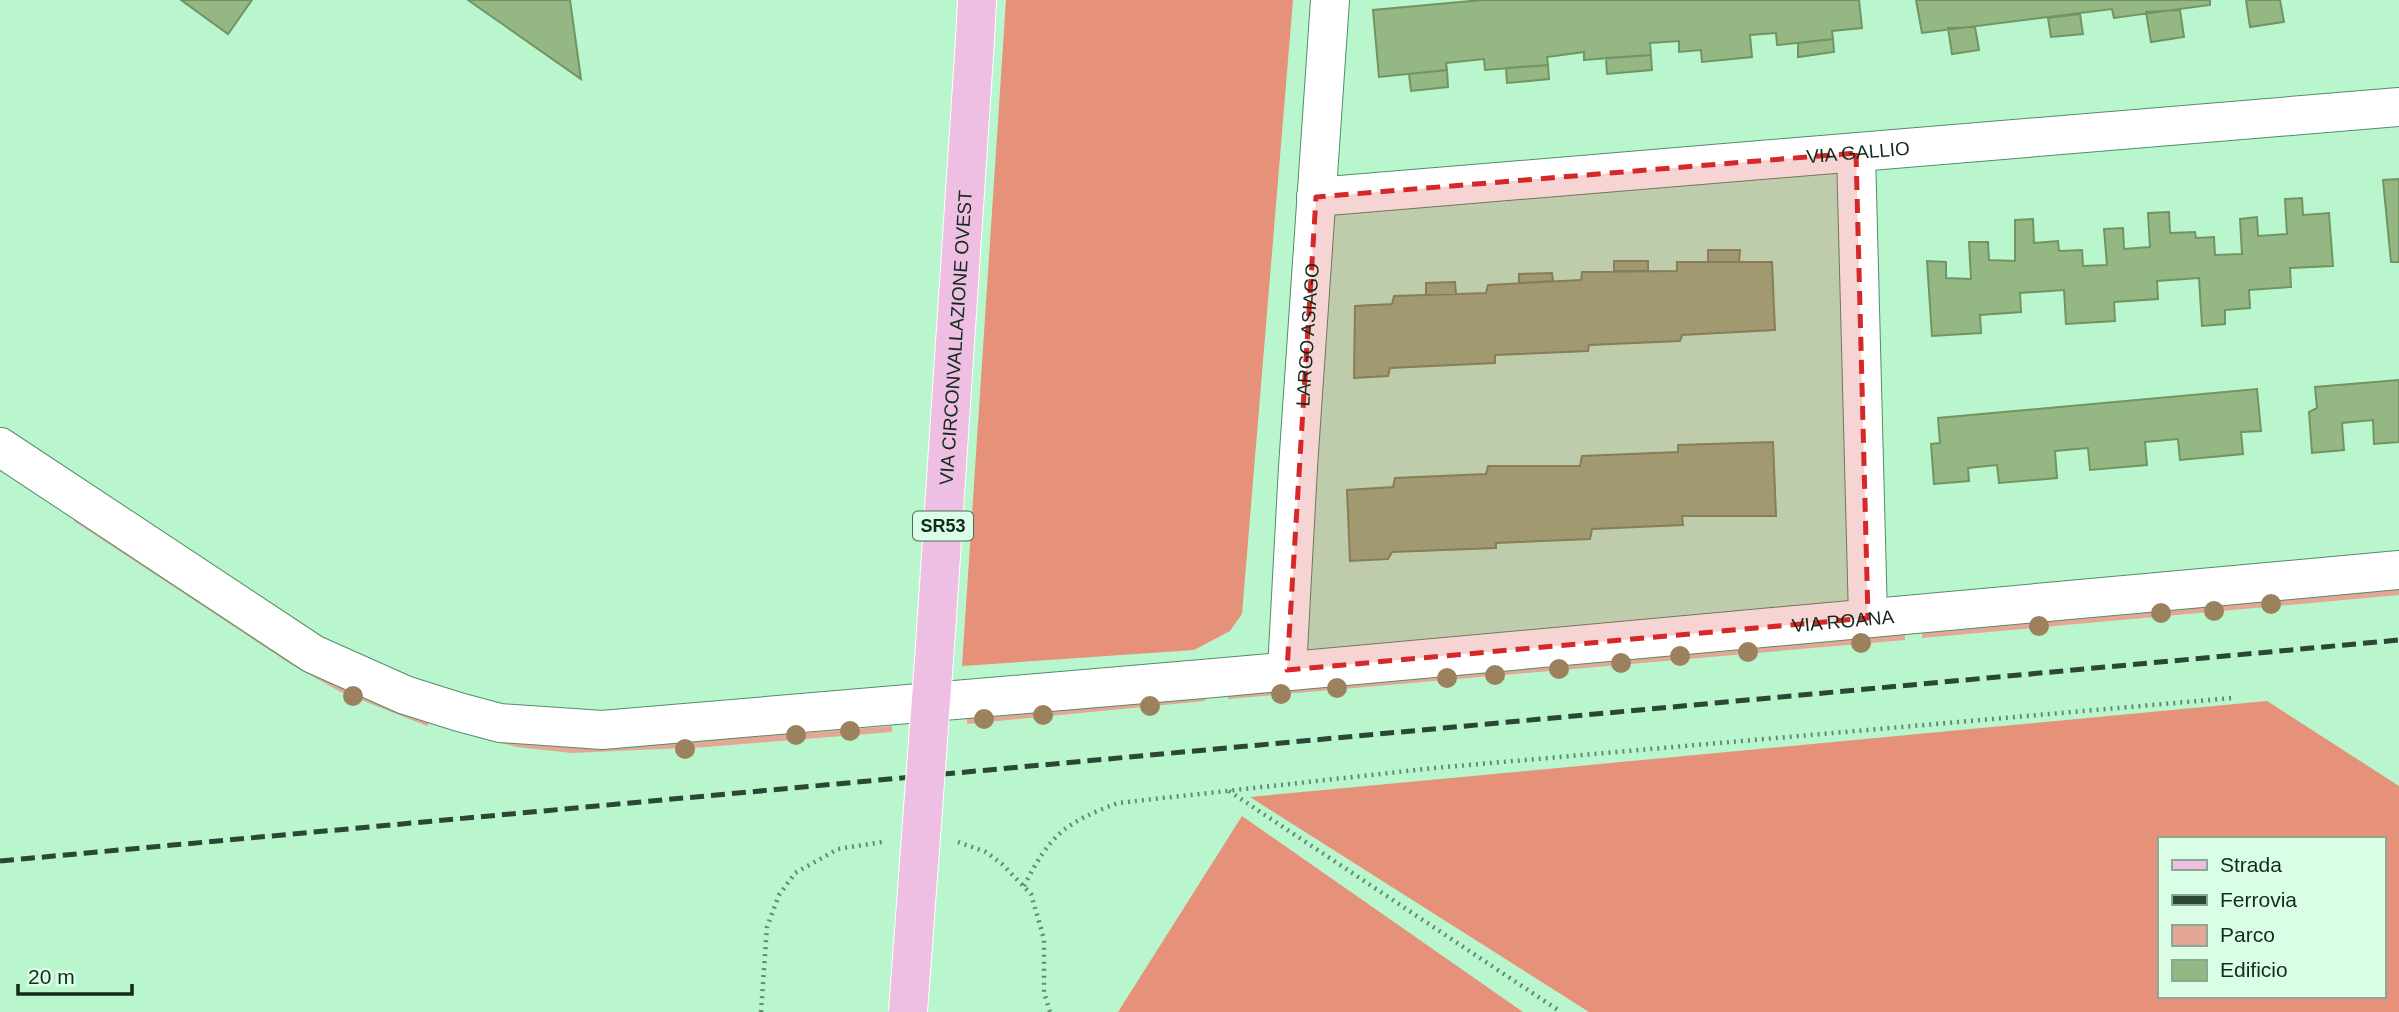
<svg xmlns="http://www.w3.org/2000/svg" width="2399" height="1012" viewBox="0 0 2399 1012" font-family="Arial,sans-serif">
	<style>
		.green { fill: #e4a796 }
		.forest { fill: #e6927b; fill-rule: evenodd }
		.building { fill: #94b783; stroke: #729462; stroke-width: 2 }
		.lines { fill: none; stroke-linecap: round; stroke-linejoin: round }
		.minor-casing { stroke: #538c69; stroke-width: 40 }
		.primary-casing { stroke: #fff; stroke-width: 40 }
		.path { stroke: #628c72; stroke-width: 4.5; stroke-dasharray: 2 5; stroke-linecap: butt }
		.minor { stroke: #fff; stroke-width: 38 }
		.primary { stroke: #eebee3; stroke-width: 38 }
		.rail { stroke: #2b4837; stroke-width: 5; stroke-dasharray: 14 7; stroke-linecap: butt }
		.primary-bridge-casing { stroke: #fff; stroke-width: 40; stroke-linecap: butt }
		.primary-bridge { stroke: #eebee3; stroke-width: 38 }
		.tree { fill: #9b815e }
		.marked { fill: #d62828; fill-opacity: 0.2; stroke: #d62828; stroke-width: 5; stroke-dasharray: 14 9; stroke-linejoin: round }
		.labels { text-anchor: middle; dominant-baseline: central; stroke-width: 6; stroke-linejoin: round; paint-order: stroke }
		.shield { fill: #d9fde5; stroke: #4e6a59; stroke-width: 2 }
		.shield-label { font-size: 18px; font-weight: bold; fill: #132b1d }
		.street-label { font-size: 19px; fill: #132b1d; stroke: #d9fde5 }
	</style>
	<rect width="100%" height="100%" fill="#b9f6ce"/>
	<path class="green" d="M78,514L432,719L427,726L341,692L292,665L74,521Z
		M2399,588V595L1922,638V632Z
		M1905,634V640L1228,699V695Z
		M1205,697V701L967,724V718Z
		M892,726V732L706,747L572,753L517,747L480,738V734L618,747Z"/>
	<path class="forest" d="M1006,0H1293L1242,614L1230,631L1194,650L962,666Z
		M2267,701L2399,786V1012H1589L1250,797ZM2159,839H2383V996H2159Z
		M1242,816L1523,1012H1118Z"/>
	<path class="building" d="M181,0H252L228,34Z
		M468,0H570L581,79Z
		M1482,0H1859L1862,28L1832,31L1833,39L1777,45L1776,33L1750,35L1752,57L1702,62L1701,50L1679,52V41L1650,43L1651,55L1584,60V52L1547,57L1548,65L1485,70L1484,59L1446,63L1447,70L1379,77L1373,10Z
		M1916,0H2210V5L2114,18L2112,9L1922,33Z
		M2246,0H2280L2284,22L2250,27Z
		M2180,10L2184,37L2151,42L2146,12Z
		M2080,14L2083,34L2051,37L2048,18Z
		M1975,27L1979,50L1952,54L1948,28Z
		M1833,39L1834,52L1798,57V43Z
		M1651,55L1652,70L1607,74L1606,58Z
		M1548,65L1549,79L1507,83L1506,68Z
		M1447,70L1448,87L1411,91L1409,74Z
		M2399,179V262H2391L2383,180Z
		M2302,198L2303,215L2329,213L2333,266L2290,268L2291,287L2249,290L2250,308L2225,310V324L2202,326L2199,278L2157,281L2158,299L2114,302L2115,321L2066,324L2064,290L2020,293L2021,312L1980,315L1981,333L1932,336L1927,261L1946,262V278L1971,279L1969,242H1988L1989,260L2015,261V220L2033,219L2034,243L2058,241L2059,251L2082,250L2083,266L2107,265L2104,229L2123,228L2124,249L2150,247L2148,213L2169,212L2170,233L2195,232L2196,238L2214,237L2215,255L2242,254L2240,219L2257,217L2258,236L2287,234L2285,199Z
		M1708,250H1740L1739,262H1708Z
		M1614,261H1648V271H1614Z
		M1677,262H1772L1775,330L1682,335L1680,341L1589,345L1588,351L1495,355V363L1390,368L1388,376L1354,378L1355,306L1392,304L1394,296L1486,293L1488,285L1581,280L1582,272L1677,271Z
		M1552,273L1553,281L1519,283V274Z
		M1455,282L1456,294L1426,295V283Z
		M2399,380V442L2374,444L2373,420L2342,423L2344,450L2312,453L2309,412L2317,408L2315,387Z
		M2257,389L2261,431L2241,432L2243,454L2180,460L2178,439L2145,442L2147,465L2090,470L2088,448L2055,451L2057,478L1999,483L1997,465L1968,468L1969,481L1934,484L1931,444L1940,443L1938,418Z
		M1773,442L1776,516H1682L1683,525L1592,529L1590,539L1496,543V548L1392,552L1388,559L1350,561L1347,490L1393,487L1395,478L1486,474L1488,466H1580L1582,456L1678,452V445Z"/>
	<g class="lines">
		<defs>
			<g id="minor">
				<path d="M1856,153L1868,618"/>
				<path id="s1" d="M1316,197L2399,107"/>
				<path id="s2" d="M0,447L313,654L405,695L459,712L500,723L602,730L1214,678L2399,570"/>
				<path id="s3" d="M1287,670L1298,467L1330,0"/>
			</g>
			<path id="primary" d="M975,40L977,0"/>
		</defs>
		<use href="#minor" class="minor-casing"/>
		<use href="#primary" class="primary-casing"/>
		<path class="path" d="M1229,791L1561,1012
			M958,842L986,852L1002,864L1031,894L1044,939V993L1050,1012
			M1024,886C1050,835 1064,823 1118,803L1434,768L2232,698
			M761,1012L767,927L779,895L795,873L838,849L882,842"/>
		<use href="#minor" class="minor"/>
		<use href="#primary" class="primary"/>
		<path class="rail" d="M0,861L2399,640"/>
		<defs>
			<g id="primary-bridge">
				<path id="s4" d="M908,1012L935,646L975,40"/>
			</g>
		</defs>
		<use href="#primary-bridge" class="primary-bridge-casing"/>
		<use href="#primary-bridge" class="primary-bridge"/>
	</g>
	<g class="tree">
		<circle cx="2271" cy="604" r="10"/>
		<circle cx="2214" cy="611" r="10"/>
		<circle cx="2161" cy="613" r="10"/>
		<circle cx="2039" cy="626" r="10"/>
		<circle cx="1861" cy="643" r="10"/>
		<circle cx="1748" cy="652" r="10"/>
		<circle cx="1680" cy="656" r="10"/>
		<circle cx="1621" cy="663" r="10"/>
		<circle cx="1559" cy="669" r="10"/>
		<circle cx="1495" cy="675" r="10"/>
		<circle cx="1447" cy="678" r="10"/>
		<circle cx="1337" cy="688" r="10"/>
		<circle cx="1281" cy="694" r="10"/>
		<circle cx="353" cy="696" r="10"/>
		<circle cx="1150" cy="706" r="10"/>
		<circle cx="1043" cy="715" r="10"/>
		<circle cx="984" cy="719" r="10"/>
		<circle cx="850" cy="731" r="10"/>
		<circle cx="796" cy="735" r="10"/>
		<circle cx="685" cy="749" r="10"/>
	</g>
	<path class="marked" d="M1856,153L1868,618L1287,670L1316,197Z"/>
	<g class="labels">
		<rect class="shield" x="913" y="511.5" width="60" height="29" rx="5"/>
		<g class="shield-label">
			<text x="943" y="526">SR53</text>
		</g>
		<g class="street-label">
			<text stroke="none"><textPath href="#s1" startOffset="544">VIA GALLIO</textPath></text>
			<text stroke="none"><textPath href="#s3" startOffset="336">LARGO ASIAGO</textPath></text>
			<text stroke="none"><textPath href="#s4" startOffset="676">VIA CIRCONVALLAZIONE OVEST</textPath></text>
			<text stroke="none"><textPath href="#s2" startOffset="1923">VIA ROANA</textPath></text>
		</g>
	</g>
	<rect x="2158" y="837" width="228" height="161" fill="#d9fde5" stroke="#8aa995" stroke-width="2"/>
	<rect x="2172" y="860" width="35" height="10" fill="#eebee3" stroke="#8aa995" stroke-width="2"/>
	<text x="2220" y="872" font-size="21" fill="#132b1d">Strada</text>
	<rect x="2172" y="895" width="35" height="10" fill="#2b4837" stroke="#8aa995" stroke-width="2"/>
	<text x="2220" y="907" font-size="21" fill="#132b1d">Ferrovia</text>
	<rect x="2172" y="925" width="35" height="21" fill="#e4a796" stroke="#8aa995" stroke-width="2"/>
	<text x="2220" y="942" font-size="21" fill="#132b1d">Parco</text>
	<rect x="2172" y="960" width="35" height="21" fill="#94b783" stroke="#8aa995" stroke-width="2"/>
	<text x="2220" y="977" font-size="21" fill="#132b1d">Edificio</text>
	<path d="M18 984v10h114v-10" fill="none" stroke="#132b1d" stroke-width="3.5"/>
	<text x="28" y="984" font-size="21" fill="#132b1d" stroke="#d9fde5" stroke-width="5" paint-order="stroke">20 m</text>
</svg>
